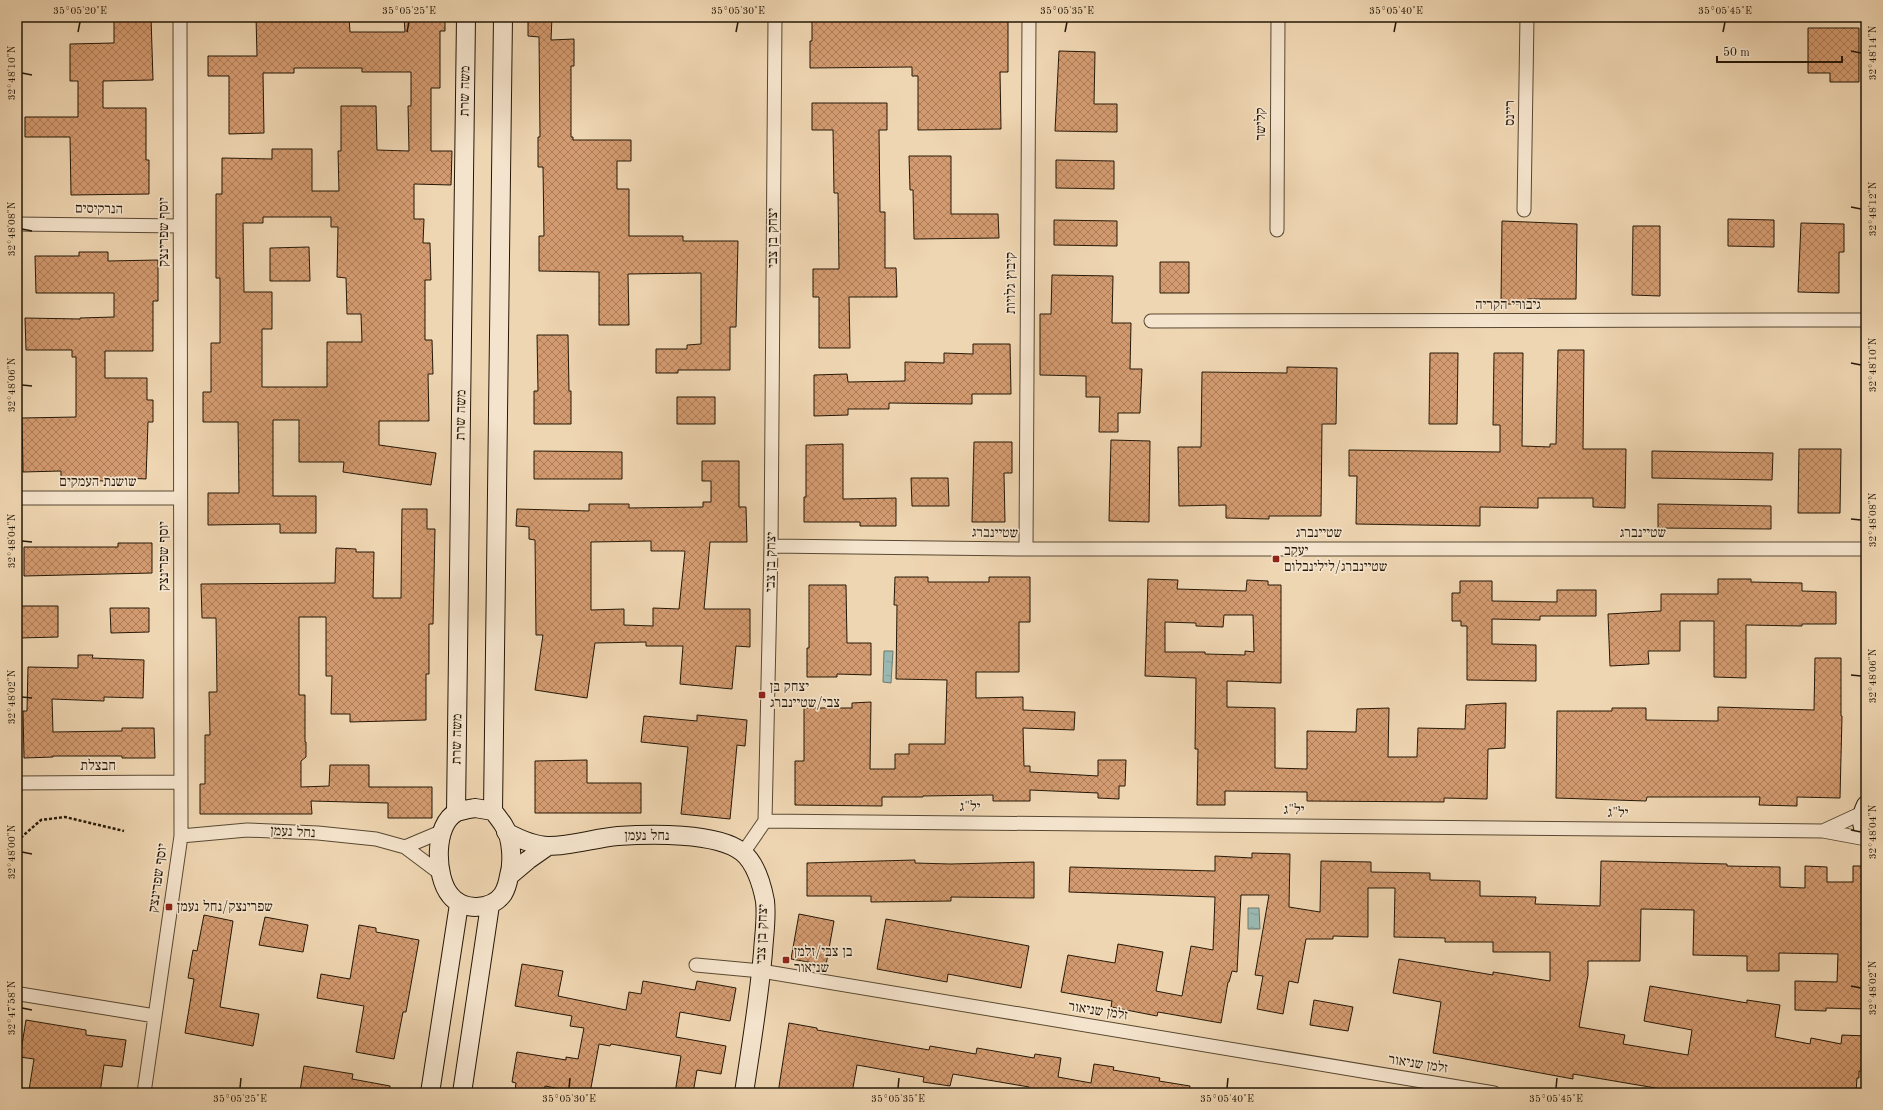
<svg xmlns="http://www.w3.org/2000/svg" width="1883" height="1110" viewBox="0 0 1883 1110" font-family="'Old Standard TT','Frank Ruhl Libre',serif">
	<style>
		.water { fill: url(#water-ripples); stroke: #6b786d }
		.building { fill: url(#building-cross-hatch); stroke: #251807; fill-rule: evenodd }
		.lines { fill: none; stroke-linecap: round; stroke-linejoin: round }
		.street-casing { stroke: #584832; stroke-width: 15 }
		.secondary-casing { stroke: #251807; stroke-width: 20 }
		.path { stroke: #251807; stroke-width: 2.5; stroke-dasharray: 3 2; stroke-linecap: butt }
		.street { stroke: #f5e4cd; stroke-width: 13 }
		.secondary { stroke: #f5e4cd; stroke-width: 18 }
		.ticks { fill: none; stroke: #251807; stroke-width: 1.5 }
		.poi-dot { fill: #8f2418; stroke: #f5e4cd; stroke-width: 1.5 }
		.labels { text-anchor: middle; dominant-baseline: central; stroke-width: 3.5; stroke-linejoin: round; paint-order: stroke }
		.street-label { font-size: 14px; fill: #251807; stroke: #f5e4cd }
		.poi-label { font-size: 14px; fill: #251807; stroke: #f5e4cd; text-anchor: start }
		.neatline { fill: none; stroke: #251807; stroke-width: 1.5 }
		.ticks-label { font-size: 10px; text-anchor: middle; fill: #251807 }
	</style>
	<defs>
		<pattern id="water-ripples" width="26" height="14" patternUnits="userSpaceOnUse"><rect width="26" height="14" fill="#9ab8b1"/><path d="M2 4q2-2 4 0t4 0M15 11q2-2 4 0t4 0" fill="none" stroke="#859d97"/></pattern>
		<pattern id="building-cross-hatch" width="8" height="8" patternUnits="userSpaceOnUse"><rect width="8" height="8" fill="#d49b70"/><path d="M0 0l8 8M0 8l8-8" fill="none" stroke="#ac7d5a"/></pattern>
	</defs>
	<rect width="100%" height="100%" fill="#efd6b2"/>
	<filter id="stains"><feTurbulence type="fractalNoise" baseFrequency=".005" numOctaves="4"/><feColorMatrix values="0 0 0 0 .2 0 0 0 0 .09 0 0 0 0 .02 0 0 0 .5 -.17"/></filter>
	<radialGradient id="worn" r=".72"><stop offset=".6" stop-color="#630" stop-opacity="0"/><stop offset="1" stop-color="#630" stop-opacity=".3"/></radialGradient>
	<path class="water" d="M884,651H893L891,683L883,682Z
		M1248,908H1259L1260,929H1248Z"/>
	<path class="building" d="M114,17H151L153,80L103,81V108H146V160H149V194L71,195L70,137H25V117H78V81H70V44L114,43Z
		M256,17H349L350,32H405L404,17H445V31H440V88H431V151H452L451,185L414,184V219H424L423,243H430L431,280H425V340H432L433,374H428L429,421H379V445L436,453L431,485L343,472L344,462H299V420H273V496H316V533H280V524L208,525V493H239L238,422H203V392H211V343H220V278H216V194H222V158L272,159V149H312V191H339L338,151H341V106H376L377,150L409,151L408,106H411V72H362V68H294V73H263L264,133L229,134V76H208V56H257ZM263,217H331V227H338L337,277L346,278L347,314H361L362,342H327V387H262V329H272V292H244L243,223H263Z
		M528,17H552L551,40L574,39V66H571V137H573V140H631V161H617V189H629V236H683V241H738L736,327H730V370H678V373H656V349H687V345L701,344V273L628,274L629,325H599V272L539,271V236H544L543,167H538V137H540L539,37L528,36Z
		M812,17H1008V72H1000L1001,129L918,130V76H912V67L810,68V41H812Z
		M1808,28H1859V82H1830V73H1808Z
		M1059,51L1095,52L1094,104H1117V132L1055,131Z
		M812,103H887V130H879L880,212H885V268H896L897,297H849L850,348H819V297H813V269H839L838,193H834L833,130H812Z
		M909,156H951V214H998L999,238L914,239L913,190H910Z
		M1056,160L1114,161V189L1056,188Z
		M1728,219L1774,220V247L1728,246Z
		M1054,220L1117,221V246L1054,245Z
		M1502,221L1577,224L1576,299H1527V304H1501Z
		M1801,223L1844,224V252H1839V293L1798,292Z
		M1633,226H1660V296L1632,295Z
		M309,247L310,281H270V248Z
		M79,252H108V261L158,260V301H153V351H105V378H147V400H153V422H148L146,479L106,477V481L61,480V471L23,472L22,418L76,417V357H72V350H26L25,318L80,319V318L114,317V293H36L35,256H79Z
		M1160,262H1189V293H1160Z
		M1052,275L1113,276L1112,323H1131L1130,369H1142L1140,413H1118V432H1099L1100,397H1086V376L1040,375V314H1051Z
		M537,335H568L569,391H571V424H534V391H538Z
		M973,344H1010L1011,394H972V404L889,403V409H848V415L814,416V375L847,374L848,382L905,381V362L944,363V353L973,354Z
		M1558,350H1584L1583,449H1626L1625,508L1593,507V498H1538V508L1480,507V526L1356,524L1357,476H1349V450L1500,452V425H1493L1494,353H1523L1522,446L1550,447V444H1556Z
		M1430,353H1458L1457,424H1429Z
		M1287,367L1337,368L1336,424H1322L1321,516H1269V519L1226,518V505L1179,506L1178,447H1201L1202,372L1287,373Z
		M677,397H715V424H677Z
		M1111,440L1150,441L1149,522L1109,521Z
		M974,442H1012V473H1004L1005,522H972Z
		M843,444V499L896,498V526H860V522H804V497H806V445Z
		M1799,449H1841L1840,513H1798Z
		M534,451L622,452V479H534Z
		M1652,451L1773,453L1772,480L1652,478Z
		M702,461H739V507H746L747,542H710L704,609H750V647L736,646L732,689L680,684L683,646H646V642L595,643L587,698L535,690L543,635H536L535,540L529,539V527L516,526L517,509L589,511V504H629V508L703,507V502H711V481H702ZM651,541V551H685L679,609L653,608V626L624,625V609L591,610V542Z
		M911,478H948L949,506H912Z
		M1658,504L1771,506V529L1658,528Z
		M402,509H427V529H435L433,624H429V674H426V720L350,722V714H331L332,676H326V617H299V695H305V742H306V757L301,761V787L329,786L330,765H369V787H432V818H388V803L311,801L312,814H200V784H205V735H210L209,692H217L216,618H202L201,584L335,583L336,548L356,549V552H374L373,598H401Z
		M118,543H152V573L24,576V547H118Z
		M895,577H928V582H989V577H1030V622H1019V672H976V698L1023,697V710L1075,712L1074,730L1023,728L1024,766H1030V772L1098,776V760H1126L1125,786H1119V799L1098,798V793L1030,790V801H993V795L923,796V797H882V806L795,805V761H804V708H852V703L871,702L870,769H895V754H909V744H945L947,680L896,679L897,605H894Z
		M1148,579L1178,580L1177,589L1246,591L1247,580L1268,581V585H1281V683L1227,681V707L1275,708V768L1307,769V731L1356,732L1357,709L1389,708L1388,757H1417L1418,728L1465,729L1466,705L1506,703L1505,748L1488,749L1487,799L1444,798V802L1307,801V792L1225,791V805H1197L1198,749H1195L1196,678L1145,676ZM1224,615H1253L1254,652L1245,651V655L1205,654V652H1165V622L1196,623V626L1223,627Z
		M1718,579H1751V582L1802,583V591L1836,592V624H1802V626L1746,625V678L1714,677V621H1680V651H1648L1649,664L1610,666L1608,614L1661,611V594H1718Z
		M1460,581H1492V601L1557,602V590H1596V616H1540V620L1492,619V644L1536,645V681L1467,680V626H1461V621H1452V593H1460Z
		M809,585H846L847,643H871V675L837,674V677H807V648H809Z
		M18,606H58V637L19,638Z
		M110,608H149V632L111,633Z
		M78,655H93L92,658L144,660L143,698L104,697V701L52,699L53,732L122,731V728H154L155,758H122V756H53V757L24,758L23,711H27L28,667L78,668Z
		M1815,658H1841V716H1842L1840,798L1797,797V806L1759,805L1760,797H1647L1646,801L1556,798L1557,711H1612V708H1646V720L1718,721V707L1814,710Z
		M697,715L747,720L745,746L737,745L730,819L681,814L688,747L641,742L644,716L697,721Z
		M587,760V783H641V813H535V761Z
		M1252,853L1290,854L1289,907L1320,912L1321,861L1371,862V872L1430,873V880L1480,881V896L1536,897L1535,904L1600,906L1601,861L1727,864V866L1780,867V887L1805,888V866L1827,867V882H1853V866H1866V1009L1826,1008V1011L1795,1010V981L1837,982L1838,954L1779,953V971H1747V956L1693,955L1694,910L1641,909L1640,961H1588V975L1579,1027L1625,1035L1623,1044L1688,1055L1692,1030L1644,1021L1650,986L1747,1003V1000L1780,1005L1775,1037L1810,1044L1811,1038L1841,1044L1842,1035L1866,1036V1071H1859V1078H1857L1856,1093H1729L1715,1091L1714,1093H1679V1092L1573,1074V1079L1433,1053L1441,1002L1393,993L1399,959L1493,975V972L1550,981V952H1493V942H1445V938L1394,937L1395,888H1368V937L1333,936V939H1306L1298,983L1289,981L1283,1014L1257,1009L1263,976L1255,975L1269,895H1241L1237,972L1232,971L1229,982H1228L1221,1023L1158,1012L1157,1016L1111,1007L1112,1001L1061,992L1068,955L1115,963L1118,944L1163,952L1156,991L1182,996L1191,946L1213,950L1215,897L1069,892L1070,867L1215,871V856L1252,858Z
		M915,860V863L950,864L1034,862V898L951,897V901L871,902V896H807V863Z
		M799,914L834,921L826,965L791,959Z
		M204,915L233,921L220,1007L259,1014L253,1046L185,1033L194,979L188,978L193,950L197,951Z
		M265,917L308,925L303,952L259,945Z
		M886,919L1029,946L1021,988L948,974L947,982L877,969Z
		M359,925L376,928V932L419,940L406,1012H403L394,1059L356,1052L364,1006L317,998L321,974L350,979Z
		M522,964L563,971L558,996L626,1010L629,992L641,994L643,981L695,990L697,981L736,988L730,1021L680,1012L676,1037L726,1046L721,1074L697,1070L693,1093H675L681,1056L611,1044L610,1046L599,1044L590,1093H580L545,1086L544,1093L515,1091L516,1083L512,1082L517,1052L566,1060V1057L578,1059L584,1028L570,1026L572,1016L515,1006Z
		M1314,1000L1353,1007L1348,1031L1310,1025Z
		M26,1020L86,1030V1035L126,1040L122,1067L104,1065L100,1093H51L29,1090L34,1059L20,1057Z
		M789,1023L817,1028V1030L929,1050L930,1046L976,1054L977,1048L1034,1058L1035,1054L1061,1058L1058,1077L1091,1083L1094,1064L1114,1067L1113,1070L1160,1078L1159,1081L1190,1086L1189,1093H1028L1029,1087L953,1074L950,1086L923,1082L924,1077L857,1065L852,1093H778Z
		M304,1066L353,1074L352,1079L390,1086V1093H311L300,1091Z"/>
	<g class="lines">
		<defs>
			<path id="street" d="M1524,210L1527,17
				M17,224L180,226
				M1277,230L1278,17
				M1151,321L1866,320
				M17,498H180
				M771,546L1026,549H1866
				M1026,549L1029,17
				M17,783L180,782
				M765,821L1823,831L1866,839
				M1823,831L1862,813
				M181,836L247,830L318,833L376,839L405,847L441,874
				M405,847L443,831
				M743,853L765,821L771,546L775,17
				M696,965L761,971L1494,1093
				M20,994L155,1016
				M144,1093L181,836L180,17"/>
			<path id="secondary" d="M1866,805C1861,815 1860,824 1866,834
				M475,808L493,811C497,816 501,821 504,826C512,838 513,863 509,876C508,882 506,889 503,894C491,911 462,911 450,895C435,877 433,824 457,812C462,810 469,809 475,808Z
				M493,811L503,17
				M456,812L466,17
				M506,832C519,839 534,846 549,846C572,846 595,838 618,836C649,834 717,832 742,852C755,862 762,885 765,901C767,918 764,935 763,952C759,999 751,1046 744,1093
				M509,876L528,860L548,846
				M430,1093L459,904
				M462,1093L490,905"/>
		</defs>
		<use href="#street" class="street-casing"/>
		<use href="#secondary" class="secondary-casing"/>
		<path class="path" d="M17,841L41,820L65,817L124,831"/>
		<use href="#street" class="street"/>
		<use href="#secondary" class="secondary"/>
	</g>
	<path class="ticks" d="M78,32L80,22M407,32L409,22M736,32L738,22M1065,32L1067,22M1394,32L1396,22M1723,32L1725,22M1851,51L1861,53M22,73L32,75M1851,207L1861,209M22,229L32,231M1851,363L1861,365M22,385L32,386M1851,519L1861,520M22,541L32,542M1851,675L1861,676M22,697L32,698M1851,830L1861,832M22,852L32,854M1851,986L1861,988M22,1008L32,1010M240,1088L241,1078M569,1088L570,1078M898,1088L899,1078M1227,1088L1228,1078M1556,1088L1557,1078"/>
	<g class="poi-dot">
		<rect x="1272" y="555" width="8" height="8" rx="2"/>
		<rect x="758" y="691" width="8" height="8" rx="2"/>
		<rect x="165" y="903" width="8" height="8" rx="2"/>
		<rect x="782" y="956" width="8" height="8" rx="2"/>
	</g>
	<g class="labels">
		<g class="street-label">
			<text transform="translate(465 91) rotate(-89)">משה שרת</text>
			<text transform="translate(1510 113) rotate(-89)">ריינס</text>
			<text transform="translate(1261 124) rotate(-90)">קלישר</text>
			<text transform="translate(99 209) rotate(1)">הנרקיסים</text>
			<text transform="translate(164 232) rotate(-90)">יוסף שפרינצק</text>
			<text transform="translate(773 238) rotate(-90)">יצחק בן צבי</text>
			<text transform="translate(1011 283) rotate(-90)">קיבוץ גלויות</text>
			<text x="1508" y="305">גיבורי הקריה</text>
			<text transform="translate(461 415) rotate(-89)">משה שרת</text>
			<text x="98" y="482">שושנת העמקים</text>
			<text transform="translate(995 533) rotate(1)">שטיינברג</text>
			<text x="1319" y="533">שטיינברג</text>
			<text x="1643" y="533">שטיינברג</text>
			<text transform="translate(164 556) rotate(-90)">יוסף שפרינצק</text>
			<text transform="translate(771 562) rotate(-89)">יצחק בן צבי</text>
			<text transform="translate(457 739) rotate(-89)">משה שרת</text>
			<text x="98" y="766">חבצלת</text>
			<text transform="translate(970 807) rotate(1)">יל"ג</text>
			<text transform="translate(1294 810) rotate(1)">יל"ג</text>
			<text transform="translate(1618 813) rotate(1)">יל"ג</text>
			<text transform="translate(293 832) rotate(3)">נחל נעמן</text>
			<text x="647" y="836">נחל נעמן</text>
			<text transform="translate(158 878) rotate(-82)">יוסף שפרינצק</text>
			<text transform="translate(762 934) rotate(-88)">יצחק בן צבי</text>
			<text transform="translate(1098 1011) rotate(9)">זלמן שניאור</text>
			<text transform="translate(1418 1064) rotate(9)">זלמן שניאור</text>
		</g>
		<g class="poi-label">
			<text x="1284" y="551">יעקב<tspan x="1284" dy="16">שטיינברג/לילינבלום</tspan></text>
			<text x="770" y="687">יצחק בן<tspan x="770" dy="16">צבי/שטיינברג</tspan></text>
			<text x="177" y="907">שפרינצק/נחל נעמן</text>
			<text x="794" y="952">בן צבי/זלמן<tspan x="794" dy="16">שניאור</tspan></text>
		</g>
	</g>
	<rect width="1883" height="1110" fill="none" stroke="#efd6b2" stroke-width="44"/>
	<path d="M1717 56v6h125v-6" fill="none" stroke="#251807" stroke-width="2"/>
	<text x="1723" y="56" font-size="12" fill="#251807" stroke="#f5e4cd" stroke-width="3" paint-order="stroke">50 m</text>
	<rect x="22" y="22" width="1839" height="1066" class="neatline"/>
	<g class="ticks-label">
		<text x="80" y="14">35°05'20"E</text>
		<text x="409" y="14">35°05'25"E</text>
		<text x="738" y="14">35°05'30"E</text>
		<text x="1067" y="14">35°05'35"E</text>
		<text x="1396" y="14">35°05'40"E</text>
		<text x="1725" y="14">35°05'45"E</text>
		<text transform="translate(1872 53) rotate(-90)" y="4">32°48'14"N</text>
		<text transform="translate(11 73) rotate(-90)" y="4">32°48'10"N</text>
		<text transform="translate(1872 209) rotate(-90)" y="4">32°48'12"N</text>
		<text transform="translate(11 229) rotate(-90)" y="4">32°48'08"N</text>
		<text transform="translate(1872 365) rotate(-90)" y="4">32°48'10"N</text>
		<text transform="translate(11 385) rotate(-90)" y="4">32°48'06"N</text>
		<text transform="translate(1872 520) rotate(-90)" y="4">32°48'08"N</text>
		<text transform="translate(11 541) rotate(-90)" y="4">32°48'04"N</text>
		<text transform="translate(1872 676) rotate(-90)" y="4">32°48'06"N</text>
		<text transform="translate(11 697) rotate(-90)" y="4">32°48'02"N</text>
		<text transform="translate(1872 832) rotate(-90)" y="4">32°48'04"N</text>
		<text transform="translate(11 852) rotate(-90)" y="4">32°48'00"N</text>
		<text transform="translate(1872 988) rotate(-90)" y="4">32°48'02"N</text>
		<text transform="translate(11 1008) rotate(-90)" y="4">32°47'58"N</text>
		<text x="240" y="1102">35°05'25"E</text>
		<text x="569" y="1102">35°05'30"E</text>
		<text x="898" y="1102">35°05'35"E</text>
		<text x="1227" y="1102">35°05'40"E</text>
		<text x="1556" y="1102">35°05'45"E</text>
	</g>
	<rect width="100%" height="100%" filter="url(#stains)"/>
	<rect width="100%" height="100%" fill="url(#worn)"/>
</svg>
